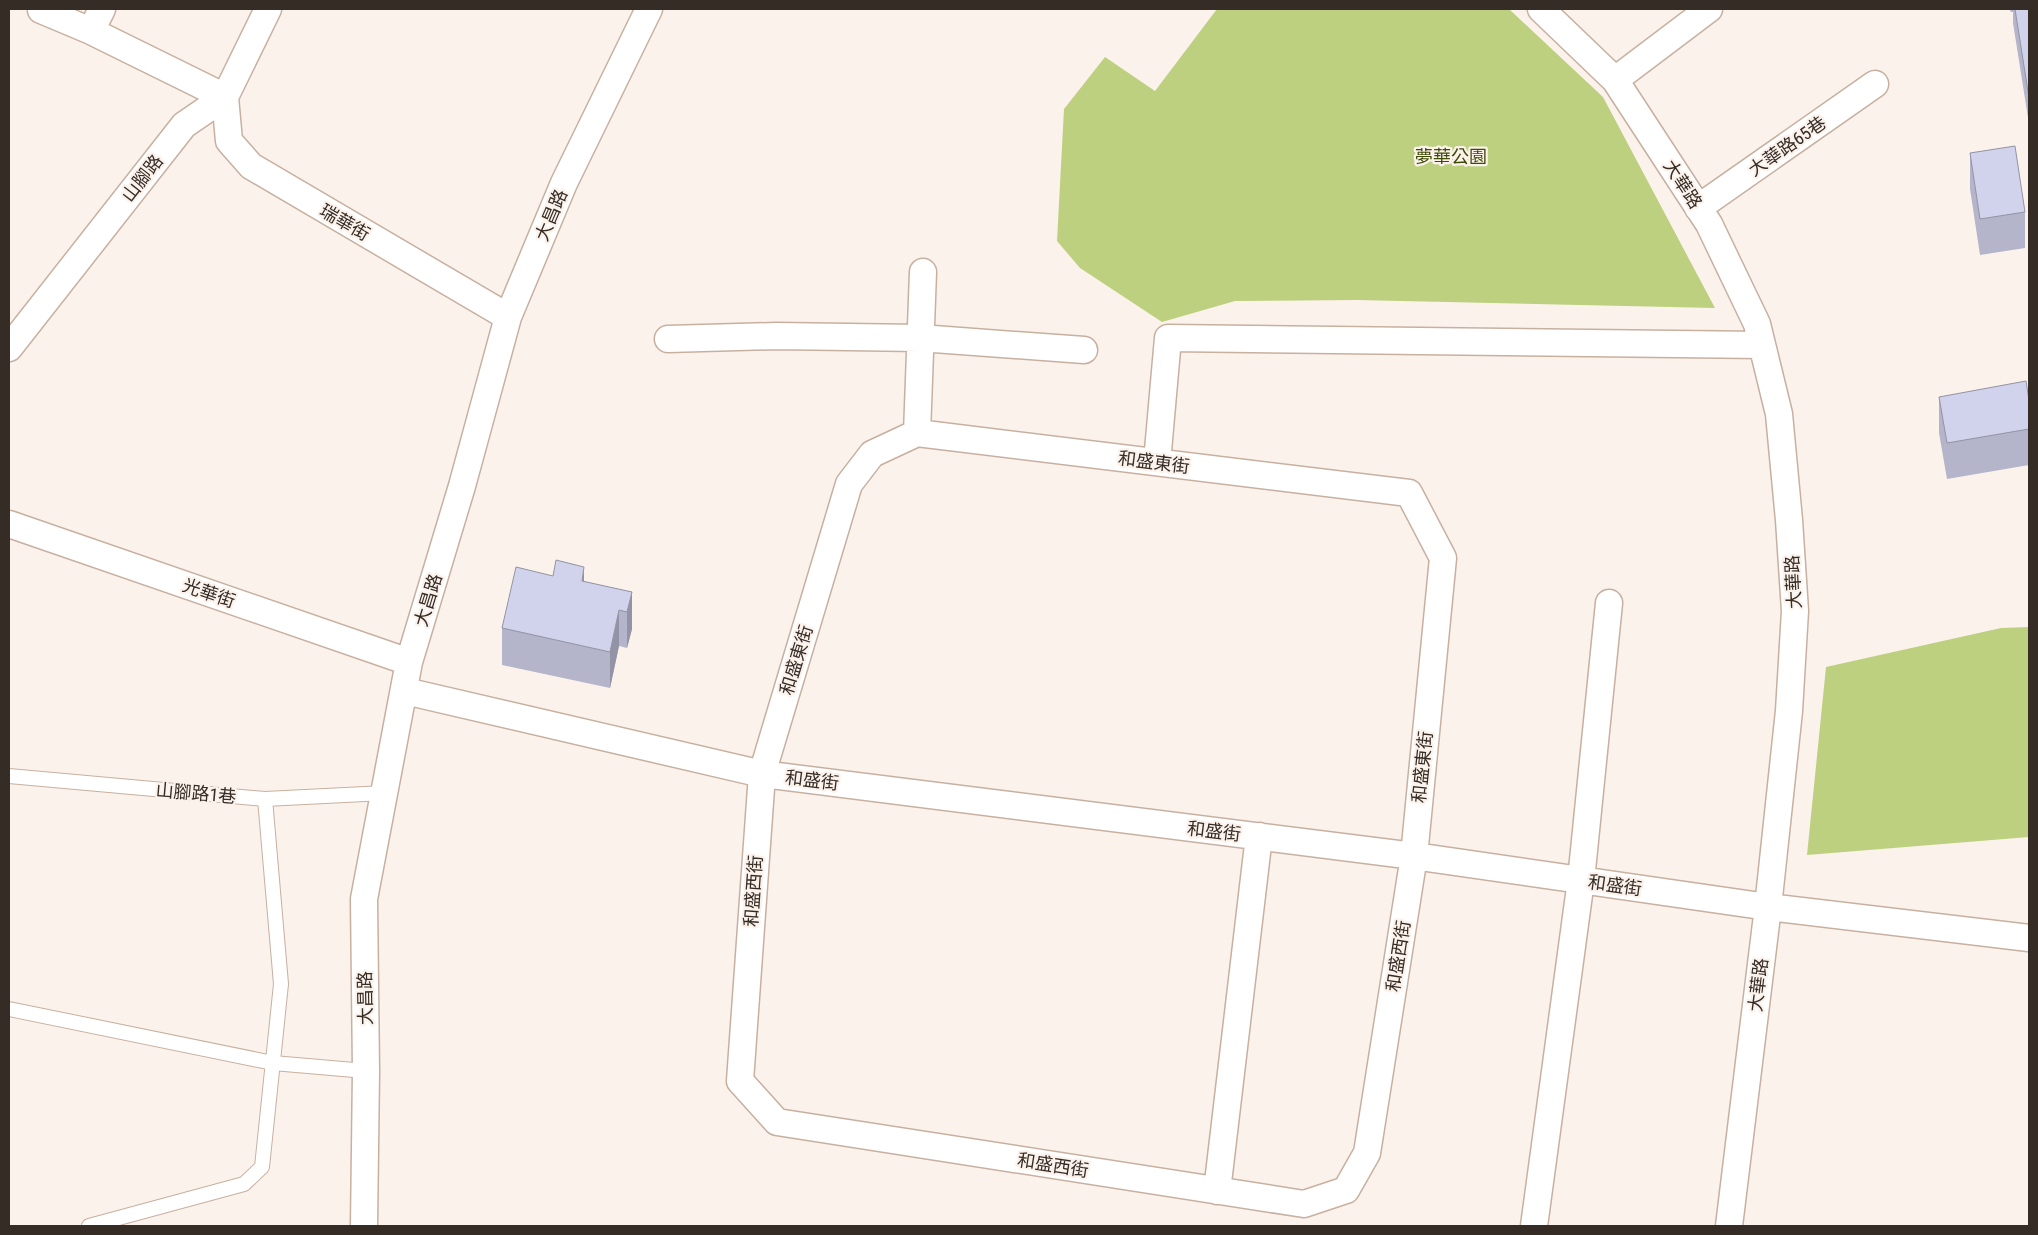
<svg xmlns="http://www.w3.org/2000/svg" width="2038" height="1235" viewBox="0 0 2038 1235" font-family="'Roboto Condensed','Noto Sans TC',sans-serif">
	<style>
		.green { fill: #bcd07f }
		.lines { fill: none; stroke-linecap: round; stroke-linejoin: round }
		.lane-casing { stroke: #c7b0a0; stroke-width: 16 }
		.street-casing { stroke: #c7b0a0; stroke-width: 29 }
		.lane { stroke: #fff; stroke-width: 14 }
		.street { stroke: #fff; stroke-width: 26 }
		.wall { fill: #b4b5ca }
		.shaded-wall { fill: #9293a4 }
		.building { fill: #d1d2eb; stroke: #9293a4 }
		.labels { text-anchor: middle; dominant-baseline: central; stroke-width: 4.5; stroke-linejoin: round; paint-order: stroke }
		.street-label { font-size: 18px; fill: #352c26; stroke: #fcf2ec }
		.park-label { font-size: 18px; fill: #3e4a07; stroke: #fcf2ec }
	</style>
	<rect width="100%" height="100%" fill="#fcf2ec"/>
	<path class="green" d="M1217,9H1509L1603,97L1715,308L1356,300L1235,301L1162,322L1080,268L1057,241L1064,109L1105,57L1155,91Z
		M2029,627V837L1807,855L1826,667L2001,628Z"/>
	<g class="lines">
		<defs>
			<path id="lane" d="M9,776L265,799L385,793
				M9,1009L273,1063L366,1071
				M89,1226L244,1184L262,1167L281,984L265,799"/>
			<path id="street" d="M1541,9L1615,80L1709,224L1757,324L1779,414L1789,520L1795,611L1789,711L1768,907L1729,1226
				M41,10L91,31L225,97
				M91,31L102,9
				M1615,80L1709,9
				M225,97L229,141L251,166L508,317
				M1698,208L1875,84
				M668,339L776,336L920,338L1084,350
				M9,348L184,125L225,97L268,9
				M917,433L1409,493L1443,558L1414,856L1367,1153L1346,1190L1304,1204L777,1122L740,1081L762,774L849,484L872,454Z
				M917,433L923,272
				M1157,462L1168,338L1762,345
				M9,524L409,662
				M405,691L762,774L1414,856L1768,907L2029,938
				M1217,1191L1259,836
				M364,1226L366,1071L364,899L409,662L462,486L508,317L564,183L649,9
				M1534,1226L1581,880L1609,603"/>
		</defs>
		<use href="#lane" class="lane-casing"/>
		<use href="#street" class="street-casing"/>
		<use href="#lane" class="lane"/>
		<use href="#street" class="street"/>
	</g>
	<path class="wall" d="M2009,9H2029V124L2013,23V12H2011Z
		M1970,153L2025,212V248L1980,255L1970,189Z
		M1939,397L2029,400V465L1947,479L1939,433Z
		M584,582L632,592V629L627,648L619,646L610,688L502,665V628Z"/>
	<path class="shaded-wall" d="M584,567V603L582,581Z
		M632,592V629L627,648V612Z
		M619,610V646L610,688V652Z"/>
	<path class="building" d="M2015,9H2029V98Z
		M2015,146L2025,212L1980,219L1970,153Z
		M2026,381L2029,400V429L1947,443L1939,397Z
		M556,560L584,567L582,581L632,592L627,612L619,610L610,652L502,628L516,567L553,576Z"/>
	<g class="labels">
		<g class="street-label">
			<text transform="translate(1787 146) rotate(-35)">大華路65巷</text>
			<text transform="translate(142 178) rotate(-52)">山腳路</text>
			<text transform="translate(1683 184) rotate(57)">大華路</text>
			<text transform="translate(551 215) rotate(-67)">大昌路</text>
			<text transform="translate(345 222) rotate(30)">瑞華街</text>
			<text transform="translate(1154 462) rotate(7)">和盛東街</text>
			<text transform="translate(1793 582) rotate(-93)">大華路</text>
			<text transform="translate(209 593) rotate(19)">光華街</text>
			<text transform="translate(428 600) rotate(-73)">大昌路</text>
			<text transform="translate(796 660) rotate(-73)">和盛東街</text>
			<text transform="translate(1422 767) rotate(-84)">和盛東街</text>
			<text transform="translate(812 780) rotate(7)">和盛街</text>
			<text transform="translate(196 793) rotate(5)">山腳路1巷</text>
			<text transform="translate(1214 831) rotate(7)">和盛街</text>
			<text transform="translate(1615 885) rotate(8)">和盛街</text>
			<text transform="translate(753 891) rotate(-86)">和盛西街</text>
			<text transform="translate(1398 956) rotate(-81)">和盛西街</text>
			<text transform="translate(1758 985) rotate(-83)">大華路</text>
			<text transform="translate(365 998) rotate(-91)">大昌路</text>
			<text transform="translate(1053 1165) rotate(9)">和盛西街</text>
		</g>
		<g class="park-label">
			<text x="1451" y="156">夢華公園</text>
		</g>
	</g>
	<rect width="2038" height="1235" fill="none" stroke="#352c26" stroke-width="20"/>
</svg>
